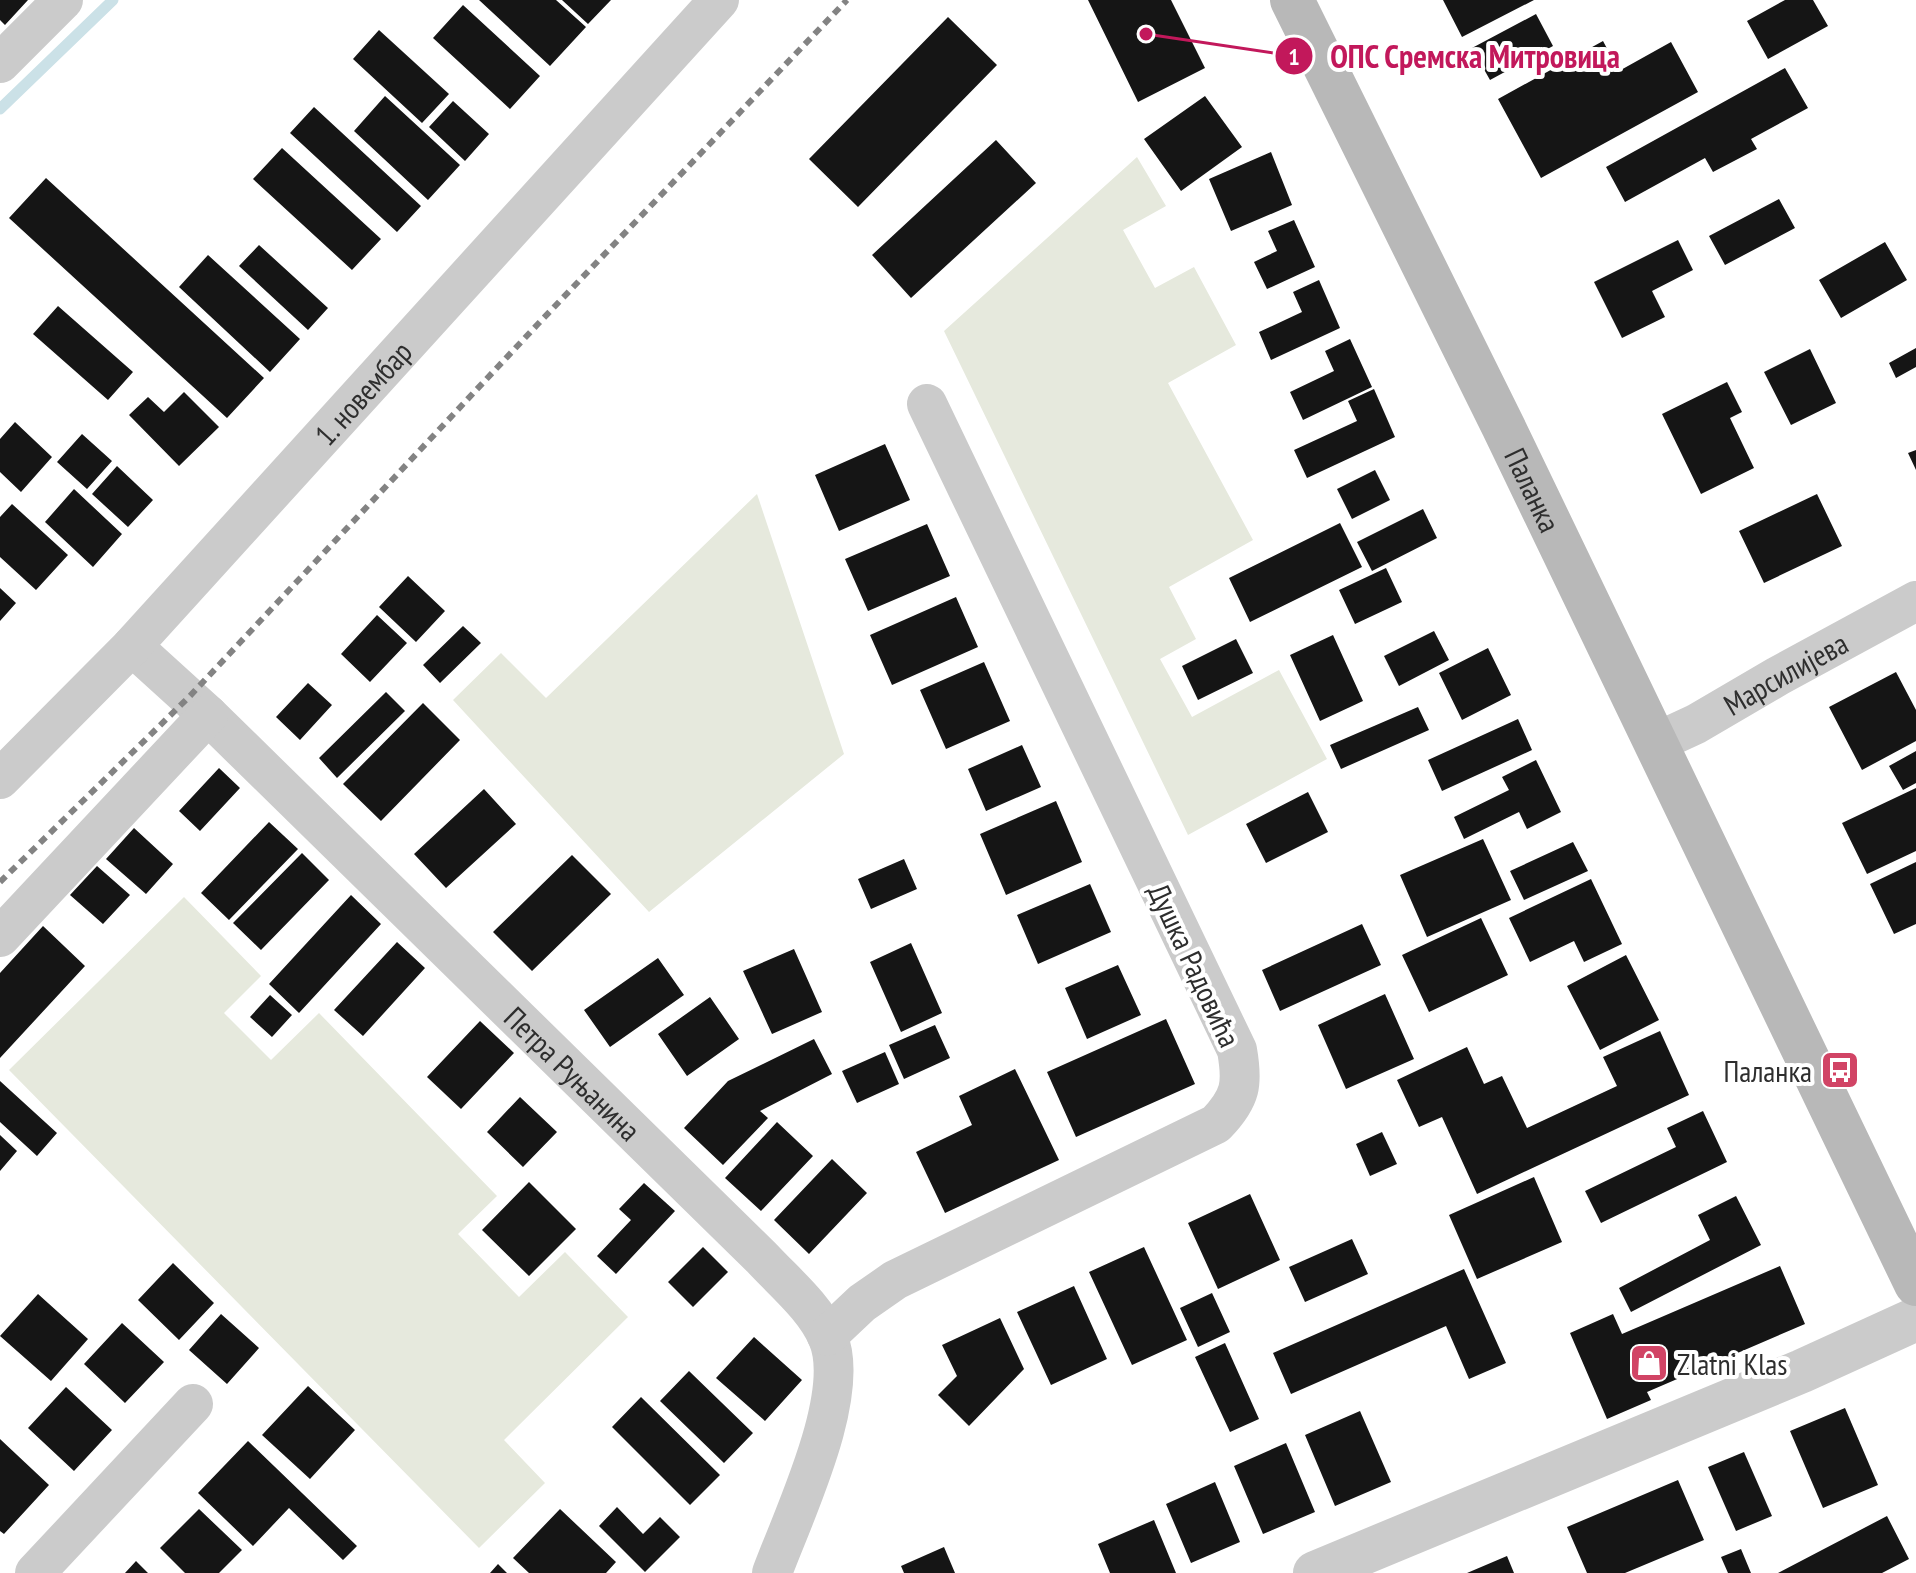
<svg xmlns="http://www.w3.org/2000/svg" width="1916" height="1573" viewBox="0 0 1916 1573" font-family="'PT Sans Narrow',sans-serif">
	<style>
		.green { fill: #e6e9dd }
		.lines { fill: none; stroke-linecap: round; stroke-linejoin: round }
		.stream { stroke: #cbe1e7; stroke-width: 11 }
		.building { fill: #151515 }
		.minor { stroke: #cbcbcb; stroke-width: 40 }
		.tertiary { stroke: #cbcbcb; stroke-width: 44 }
		.secondary { stroke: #b8b8b8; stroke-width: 44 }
		.rail { stroke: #838383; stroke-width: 6; stroke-dasharray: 8 6; stroke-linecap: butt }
		.labels { text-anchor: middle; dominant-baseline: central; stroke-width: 8; stroke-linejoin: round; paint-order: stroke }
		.street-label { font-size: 30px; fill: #2e2e2e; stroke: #fff }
		.poi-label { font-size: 30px; fill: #2e2e2e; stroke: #fff; text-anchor: end }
		.leader { fill: none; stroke: #c2185b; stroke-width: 3 }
		.callout-dot { fill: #c2185b; stroke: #fff; stroke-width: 3 }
		.mark-label { font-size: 24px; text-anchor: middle; font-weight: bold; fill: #fff }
		.callout-label { font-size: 32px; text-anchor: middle; font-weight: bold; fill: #c2185b; stroke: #fff; stroke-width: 8; stroke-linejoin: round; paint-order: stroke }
	</style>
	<rect width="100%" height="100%" fill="#fff"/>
	<path class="green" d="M1137,157L1166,206L1123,230L1155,288L1194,267L1236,345L1168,383L1253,540L1169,587L1196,639L1160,659L1192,717L1279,670L1327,759L1188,835L944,331Z
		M757,494L844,754L649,912L453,700L501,653L546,698Z
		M184,897L261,976L224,1013L271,1060L319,1013L497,1196L458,1234L519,1297L565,1252L628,1317L504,1440L545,1483L479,1548L9,1070Z"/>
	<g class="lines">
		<path class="stream" d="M0,109L113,0"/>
	</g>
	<path class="building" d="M0,0H28L5,25L0,20Z
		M479,0H556L586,27L550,66Z
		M562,0H611L588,24Z
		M1088,0H1171L1205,68L1138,102Z
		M1443,0H1534L1462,37Z
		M1785,0H1813L1828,26L1768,59L1747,21Z
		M463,5L540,76L510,109L433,38Z
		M1536,14L1553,46L1490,80L1472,48Z
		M948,17L997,65L858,207L809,159Z
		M379,30L449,94L422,123L353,59Z
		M1603,41L1619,71L1671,42L1698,92L1541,178L1498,99Z
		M1785,68L1808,108L1751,139L1757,149L1713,172L1705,158L1625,202L1606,167Z
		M385,96L460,165L428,200L354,131Z
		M1205,96L1242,147L1181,191L1144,139Z
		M453,101L489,134L465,161L429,127Z
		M314,107L421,206L397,232L290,133Z
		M996,140L1036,183L911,298L872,255Z
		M282,148L381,239L352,270L253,179Z
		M1271,152L1292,205L1231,231L1209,179Z
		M46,178L264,378L227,418L9,218Z
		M1779,199L1795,228L1725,265L1709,236Z
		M1294,220L1315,267L1267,289L1254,262L1277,251L1268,231Z
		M1678,240L1693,270L1652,291L1665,317L1622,338L1594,282Z
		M1885,242L1907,280L1841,318L1819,280Z
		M259,245L328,308L308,330L239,266Z
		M208,255L300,339L270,372L179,287Z
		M1319,280L1340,328L1271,360L1259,332L1302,312L1293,292Z
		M58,306L133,372L108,400L33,334Z
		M1350,339L1372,387L1303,420L1290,392L1334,371L1325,351Z
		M1916,348V367L1896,378L1889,363Z
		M1810,349L1836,403L1791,425L1764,372Z
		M1727,382L1742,412L1730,418L1754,468L1701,494L1662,414Z
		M1374,389L1395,437L1307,478L1294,450L1357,421L1348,401Z
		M184,392L219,427L179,466L129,415L148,397L164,412Z
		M15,422L52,457L21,492L0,472V439Z
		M82,434L112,461L87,489L57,462Z
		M885,444L910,500L839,531L815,475Z
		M1916,450V470L1908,453Z
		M117,466L153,500L128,527L92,494Z
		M1375,470L1390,500L1352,519L1337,489Z
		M74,489L122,534L93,567L45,522Z
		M1817,494L1842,546L1764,583L1739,531Z
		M12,504L68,555L36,590L0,557V517Z
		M1423,509L1437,538L1372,571L1357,542Z
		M1340,523L1362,567L1250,622L1229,578Z
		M927,524L950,576L868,611L845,559Z
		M1386,568L1402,602L1355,624L1339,590Z
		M408,576L445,611L416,642L379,607Z
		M0,588L16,603L0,621Z
		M956,597L978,647L892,685L870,635Z
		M377,615L407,643L370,682L341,654Z
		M463,626L481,643L440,683L423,665Z
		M1434,631L1449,660L1399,686L1384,656Z
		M1333,635L1363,701L1320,721L1290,655Z
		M1236,639L1253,673L1198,700L1182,666Z
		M1488,648L1511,695L1462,720L1439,673Z
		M984,662L1010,721L946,749L920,690Z
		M1896,672L1916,710V741L1862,770L1829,707Z
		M308,683L332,705L300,740L276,717Z
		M386,692L405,711L337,778L319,758Z
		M423,703L460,740L381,821L343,784Z
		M1418,707L1429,730L1341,769L1330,745Z
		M1518,719L1532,750L1442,791L1428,760Z
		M1022,745L1041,787L986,811L968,769Z
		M1916,751V783L1903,790L1889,766Z
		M1536,760L1561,812L1527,829L1519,812L1464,839L1454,817L1509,790L1502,777Z
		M219,768L240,788L200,831L179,811Z
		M1916,788V851L1867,874L1842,823Z
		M484,789L516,824L446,888L414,854Z
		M1308,792L1328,832L1266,863L1246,824Z
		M1056,801L1082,862L1006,895L980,834Z
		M269,822L298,849L229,920L201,893Z
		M134,828L173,864L146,894L106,859Z
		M1483,839L1511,900L1427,937L1400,875Z
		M1573,842L1588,871L1524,900L1510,871Z
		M302,853L329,880L261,950L233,923Z
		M572,855L611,894L532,971L493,932Z
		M904,859L917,889L871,909L858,879Z
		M1916,862V924L1894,934L1870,884Z
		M97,866L130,895L103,924L70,895Z
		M1591,879L1622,944L1584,962L1574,941L1530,962L1509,918Z
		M1090,884L1111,932L1038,964L1017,915Z
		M351,895L381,924L299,1013L269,984Z
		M1481,918L1508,975L1429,1012L1402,955Z
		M1362,924L1381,965L1280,1011L1262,970Z
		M43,926L85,966L0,1058V973Z
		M397,942L425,968L363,1036L334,1010Z
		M911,943L942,1013L901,1032L870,962Z
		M794,949L822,1012L772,1034L743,971Z
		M1626,955L1659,1020L1600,1050L1567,986Z
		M658,958L684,995L610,1047L584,1010Z
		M1118,965L1141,1015L1087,1039L1065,988Z
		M1385,994L1414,1059L1346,1089L1318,1025Z
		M270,995L292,1015L272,1037L250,1017Z
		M710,997L739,1039L687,1076L658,1034Z
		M1166,1019L1195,1084L1076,1137L1047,1072Z
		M480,1021L514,1053L461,1109L427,1077Z
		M935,1025L950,1058L904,1079L889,1045Z
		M1660,1031L1689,1095L1477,1194L1442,1117L1419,1127L1397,1080L1467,1047L1484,1084L1502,1076L1527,1128L1617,1086L1603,1057Z
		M814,1039L832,1074L760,1111L768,1118L723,1165L684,1128L728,1081Z
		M885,1052L899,1084L857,1103L842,1071Z
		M1015,1069L1059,1160L945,1213L916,1152L972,1125L959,1096Z
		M0,1081L57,1133L37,1156L0,1122Z
		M520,1097L557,1132L523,1167L487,1132Z
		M1703,1111L1727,1162L1601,1223L1585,1191L1676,1147L1667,1128Z
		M777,1122L813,1156L761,1211L725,1178Z
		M1382,1132L1397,1164L1370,1176L1356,1144Z
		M0,1135L17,1151L0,1171Z
		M832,1159L867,1193L809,1254L774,1220Z
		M1534,1177L1562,1242L1477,1279L1449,1215Z
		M529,1182L576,1229L529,1276L482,1230Z
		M644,1183L675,1211L616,1274L597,1256L631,1220L619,1209Z
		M1250,1194L1280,1260L1218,1289L1188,1223Z
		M1736,1196L1761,1245L1631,1312L1619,1288L1710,1240L1698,1215Z
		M1352,1239L1368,1274L1305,1302L1289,1267Z
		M703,1247L728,1272L693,1307L668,1282Z
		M1144,1247L1187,1340L1132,1365L1089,1272Z
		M173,1263L214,1303L179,1340L138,1300Z
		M1780,1266L1805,1324L1647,1392L1651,1400L1607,1419L1570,1333L1613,1314L1622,1334Z
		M1464,1269L1506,1363L1469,1379L1446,1326L1291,1394L1273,1353Z
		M1074,1286L1107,1359L1051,1385L1017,1312Z
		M1212,1293L1230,1332L1198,1347L1180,1308Z
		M38,1294L88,1339L51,1381L0,1336Z
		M221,1314L259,1348L227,1384L189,1350Z
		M1000,1318L1024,1369L969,1426L938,1395L957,1376L942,1345Z
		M122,1323L164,1362L125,1403L84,1364Z
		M754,1337L802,1380L765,1421L716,1378Z
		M1225,1343L1259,1419L1230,1432L1195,1357Z
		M689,1371L753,1433L724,1463L660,1401Z
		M308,1386L355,1430L310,1479L262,1435Z
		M66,1387L112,1430L74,1471L28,1428Z
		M641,1397L720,1475L690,1505L612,1427Z
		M1845,1408L1878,1485L1823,1508L1790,1431Z
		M1360,1411L1391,1482L1335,1506L1305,1435Z
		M0,1439L49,1485L4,1534L0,1531Z
		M248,1441L357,1546L343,1560L289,1508L253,1546L198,1493Z
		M1286,1443L1315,1512L1263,1534L1234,1466Z
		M1744,1452L1772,1516L1736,1531L1708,1467Z
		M1678,1480L1704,1540L1625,1573H1587L1567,1527Z
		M1215,1482L1240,1542L1191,1563L1166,1504Z
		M617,1507L643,1534L660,1517L680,1537L645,1572L599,1526Z
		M199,1509L242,1550L219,1573H185L160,1548Z
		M560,1509L616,1562L606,1573H529L513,1558Z
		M1887,1516L1909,1559L1882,1573H1778Z
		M1154,1520L1176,1573H1110L1098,1544Z
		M944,1547L955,1573H904L901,1566Z
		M1741,1549L1751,1573H1728L1721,1557Z
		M1507,1556L1514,1573H1467Z
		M136,1561L148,1573H125Z
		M498,1564L507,1573H490Z"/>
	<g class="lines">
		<g class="minor">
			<path d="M0,63L63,0"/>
			<path id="s1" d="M132,646L208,715L762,1258C784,1282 815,1307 828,1338C852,1395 793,1516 772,1573"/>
			<path id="s2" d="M1655,743L1696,724L1778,676L1916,601"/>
			<path id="s3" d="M0,779L132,646L719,0"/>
			<path d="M0,937L208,715"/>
			<path d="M827,1336L862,1303L895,1280L1216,1124C1241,1098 1243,1084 1237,1050L927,404"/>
			<path d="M35,1573L193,1404"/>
		</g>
		<path class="tertiary" d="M1315,1573L1802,1371L1916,1319"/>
		<path class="secondary" id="s4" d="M1292,0L1503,426L1916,1284"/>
		<path class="rail" d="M0,882L189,697L537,325L847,0"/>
	</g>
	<defs>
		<symbol id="bus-square" viewBox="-11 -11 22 22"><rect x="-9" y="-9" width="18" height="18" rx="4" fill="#d14465" stroke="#fff"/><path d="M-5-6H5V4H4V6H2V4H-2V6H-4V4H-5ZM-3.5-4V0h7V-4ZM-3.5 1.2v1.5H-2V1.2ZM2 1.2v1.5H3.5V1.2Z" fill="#fff"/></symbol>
		<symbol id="shop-square" viewBox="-11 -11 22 22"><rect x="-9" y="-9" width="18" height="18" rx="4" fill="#d14465" stroke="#fff"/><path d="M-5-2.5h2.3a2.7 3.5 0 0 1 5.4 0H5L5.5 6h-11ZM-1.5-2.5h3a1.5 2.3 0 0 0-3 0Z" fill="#fff"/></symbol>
	</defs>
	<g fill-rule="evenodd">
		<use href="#bus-square" x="1818" y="1048" width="44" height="44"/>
		<use href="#shop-square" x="1627" y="1341" width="44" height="44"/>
	</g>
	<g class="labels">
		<g class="street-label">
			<text stroke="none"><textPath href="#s3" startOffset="530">1. новембар</textPath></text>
			<text stroke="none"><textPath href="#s4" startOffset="546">Паланка</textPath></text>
			<text stroke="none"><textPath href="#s2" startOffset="148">Марсилијева</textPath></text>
			<text transform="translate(1195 965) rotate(65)">Душка Радовића</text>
			<text stroke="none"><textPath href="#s1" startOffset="614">Петра Руњанина</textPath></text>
		</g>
		<g class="poi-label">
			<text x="1812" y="1070">Паланка</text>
			<text x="1677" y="1363" text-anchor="start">Zlatni Klas</text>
		</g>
	</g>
	<path class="leader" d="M1146 34L1294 56"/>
	<g class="callout-dot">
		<circle cx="1146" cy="34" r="8"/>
		<circle cx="1294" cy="56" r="20"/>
	</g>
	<g class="mark-label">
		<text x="1294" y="65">1</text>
	</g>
	<g class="callout-label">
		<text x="1475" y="68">ОПС Сремска Митровица</text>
	</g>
</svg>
